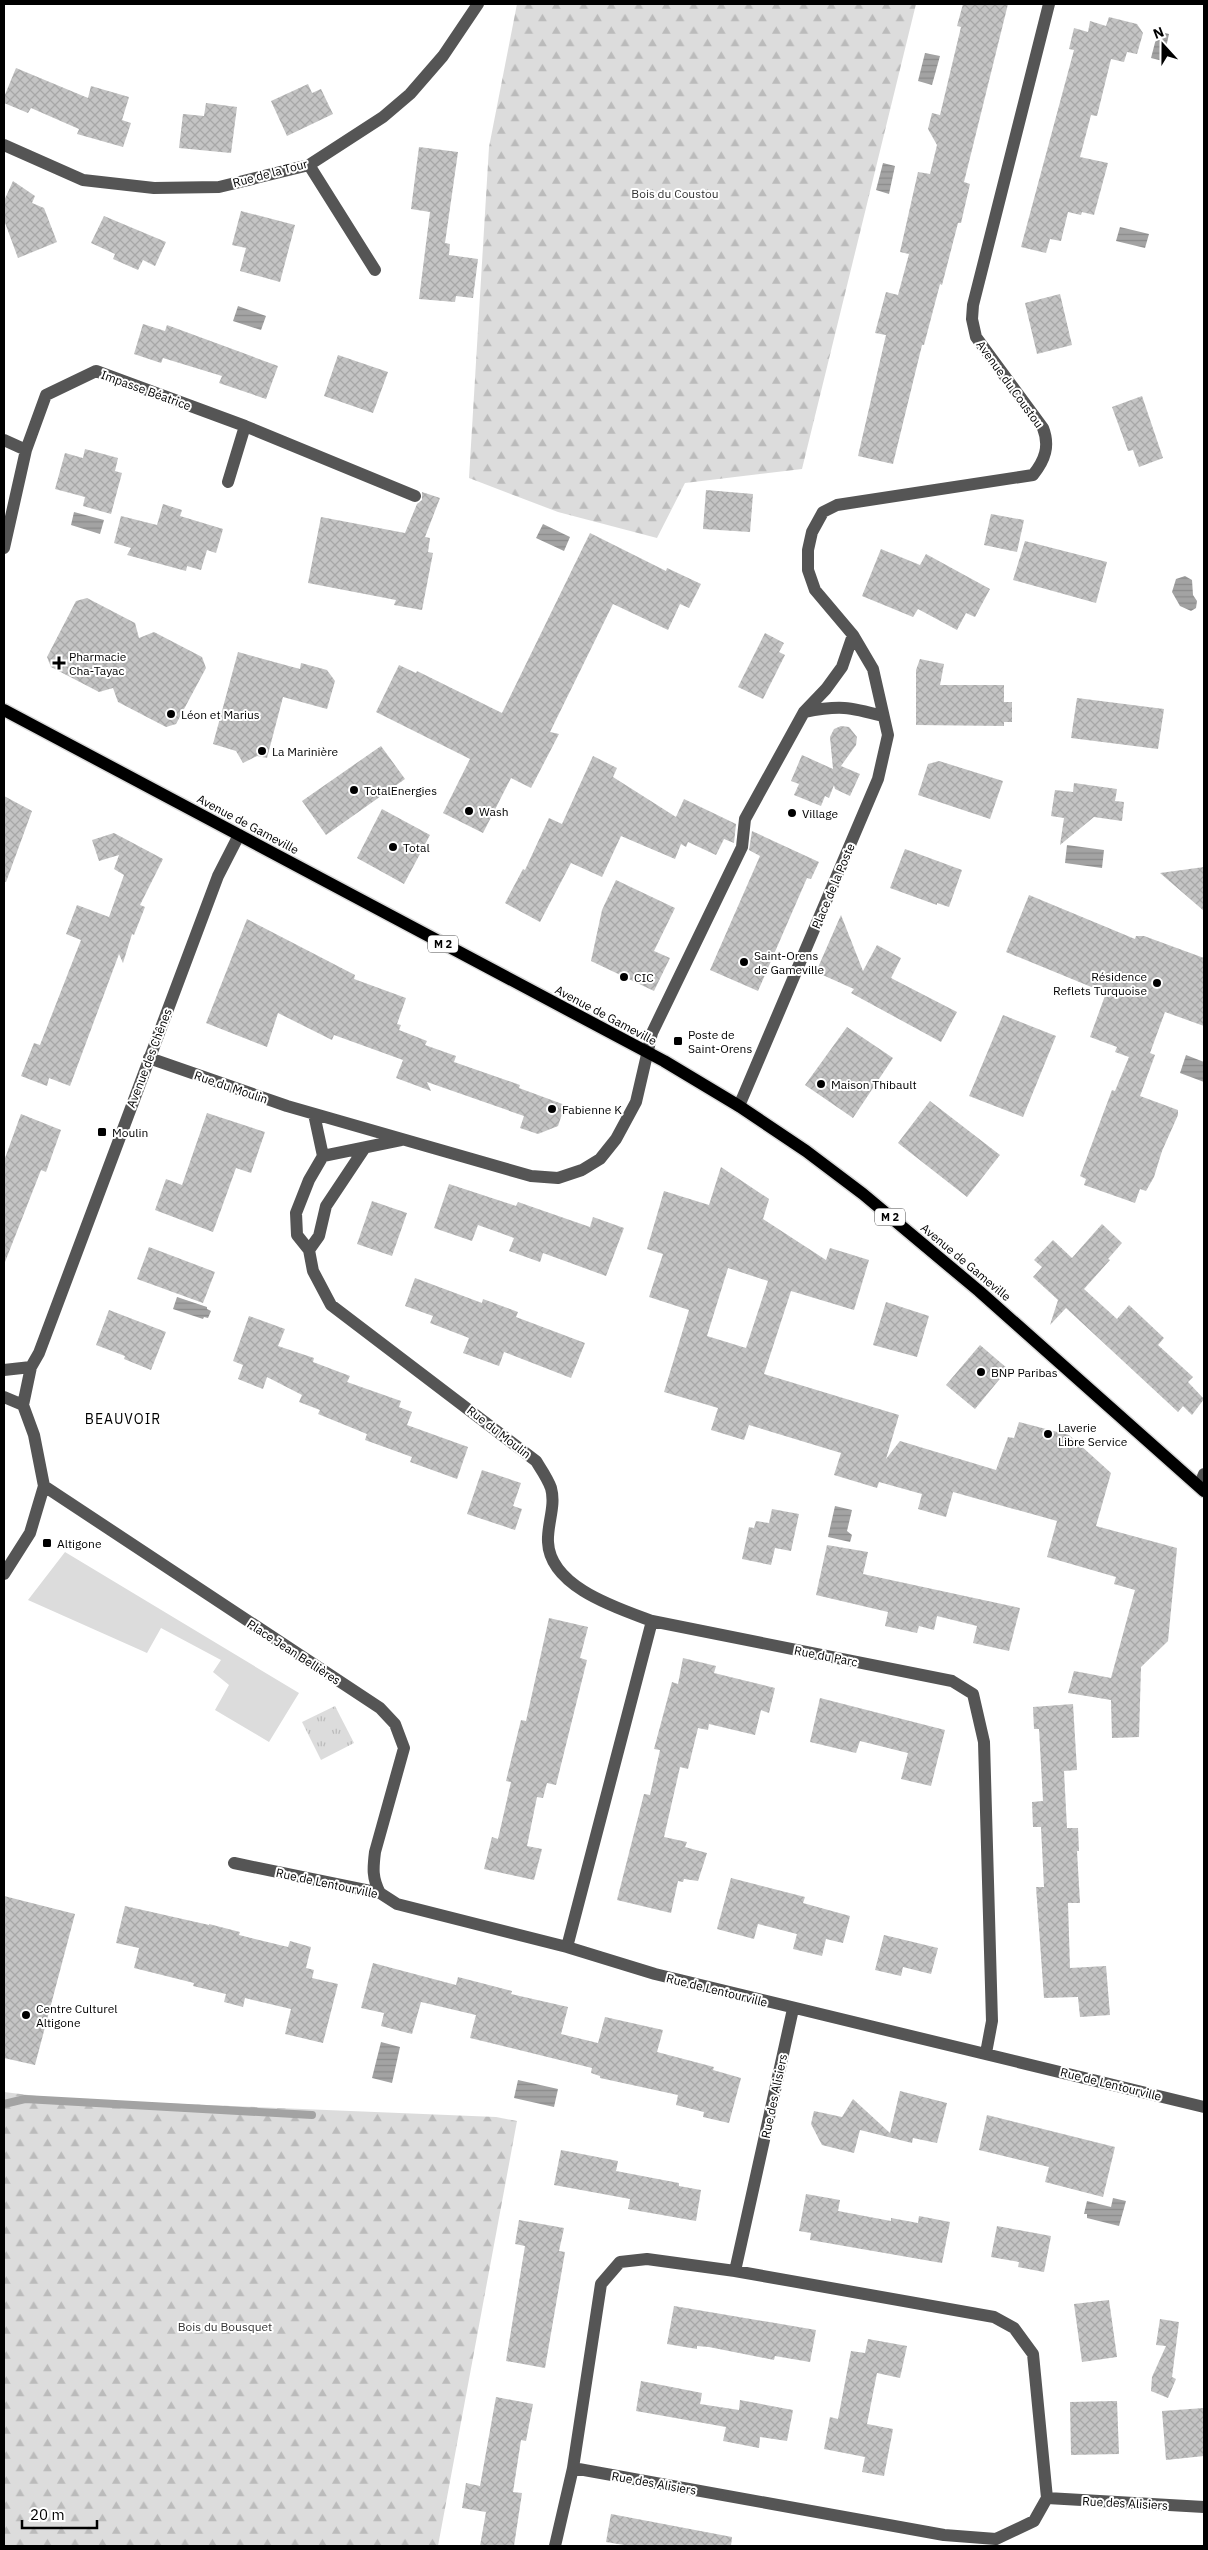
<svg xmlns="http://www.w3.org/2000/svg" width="1208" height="2550" viewBox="0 0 1208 2550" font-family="'IBM Plex Sans',sans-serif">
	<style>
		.grass { fill: #dcdcdc }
		.forest { fill: url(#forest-firs) }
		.park { fill: url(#park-tufts) }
		.water { fill: url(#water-rules) }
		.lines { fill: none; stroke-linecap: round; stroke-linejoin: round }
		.stream { stroke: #a3a3a3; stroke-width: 8 }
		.building { fill: url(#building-cross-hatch); fill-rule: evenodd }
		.major-casing { stroke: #dbdbdb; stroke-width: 15 }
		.minor { stroke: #555; stroke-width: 12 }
		.major { stroke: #000; stroke-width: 12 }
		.poi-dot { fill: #000; stroke: #fff; stroke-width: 2 }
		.labels { text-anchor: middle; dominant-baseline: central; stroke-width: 4; stroke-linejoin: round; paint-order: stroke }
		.shield { fill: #fff; stroke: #4c4c4c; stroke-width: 1 }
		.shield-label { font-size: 11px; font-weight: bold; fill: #000 }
		.street-label { font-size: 12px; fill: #000; stroke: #fff }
		.park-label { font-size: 12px; fill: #333; stroke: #fff }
		.poi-label { font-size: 12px; fill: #000; stroke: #fff; text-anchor: start }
		.neighbourhood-label { font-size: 14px; letter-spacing: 1px; fill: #000; stroke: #fff }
	</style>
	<defs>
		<pattern id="forest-firs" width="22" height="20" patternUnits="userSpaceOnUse" patternTransform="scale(1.25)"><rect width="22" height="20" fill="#dcdcdc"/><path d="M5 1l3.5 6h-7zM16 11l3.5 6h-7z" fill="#bbb"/></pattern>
		<pattern id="park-tufts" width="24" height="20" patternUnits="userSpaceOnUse" patternTransform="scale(1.25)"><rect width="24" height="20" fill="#dcdcdc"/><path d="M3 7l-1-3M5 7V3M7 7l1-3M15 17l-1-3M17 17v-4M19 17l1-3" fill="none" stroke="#bbb"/></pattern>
		<pattern id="water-rules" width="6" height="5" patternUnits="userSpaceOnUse" patternTransform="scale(1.25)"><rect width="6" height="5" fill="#a3a3a3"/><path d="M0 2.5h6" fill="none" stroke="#8b8b8b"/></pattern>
		<pattern id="building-cross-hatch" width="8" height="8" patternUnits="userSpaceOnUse" patternTransform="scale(1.25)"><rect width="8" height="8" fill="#c4c4c4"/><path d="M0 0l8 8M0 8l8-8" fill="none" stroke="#a7a7a7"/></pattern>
	</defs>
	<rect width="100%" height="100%" fill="#fff"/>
	<path class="grass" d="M65,1552L299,1693L269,1742L215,1710L229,1685L213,1672L221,1660L161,1628L147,1653L28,1600Z"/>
	<path class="forest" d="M517,4H916L802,469L685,483L657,538L558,512L469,478L489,147Z
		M4,2092L61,2099L496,2117L517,2121L438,2546H4Z"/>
	<path class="park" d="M335,1706L354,1743L321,1760L302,1722Z"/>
	<path class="water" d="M1158,31L1169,34L1163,61L1151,58Z
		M925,53L940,56L932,85L918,81Z
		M883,163L895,166L889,194L876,190Z
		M1120,227L1149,234L1145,248L1116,241Z
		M238,306L266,316L261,330L233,321Z
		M74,512L104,520L100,534L71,525Z
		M543,524L570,537L564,551L536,538Z
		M1185,576L1192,580L1193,595L1197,601L1196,608L1191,611L1180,606L1172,592L1176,579Z
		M1067,845L1104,850L1102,868L1065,863Z
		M1186,1055L1204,1062V1082L1180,1073Z
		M177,1297L207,1307V1309L211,1311L208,1318L204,1317L203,1319L173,1309Z
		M835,1506L852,1510L847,1531L852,1535L850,1542L828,1537Z
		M381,2042L400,2047L392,2083L372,2078Z
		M518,2080L558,2089L554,2107L514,2098Z
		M1113,2198L1126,2201L1119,2226L1087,2218V2214H1084L1087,2201L1111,2207Z"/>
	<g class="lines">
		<path class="stream" d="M4,2104L25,2099L312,2115"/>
	</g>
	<path class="building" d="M963,4H1008L964,182L970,184L961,223H958L942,285L940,284L924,345H922L893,464L858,456L886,335L875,333L886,292L898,295L909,254L900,252L918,172L930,174L937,145L928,129L932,113L940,115L961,27L957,26Z
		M1109,17L1137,24L1143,33L1137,54L1127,52L1124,62L1111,59L1097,116L1091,115L1080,157L1108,163L1094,215L1082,212L1081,215L1068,212L1061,241L1050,239L1046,253L1021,247L1074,50L1069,49L1074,28L1088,32L1090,21L1106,26Z
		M16,68L88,98L91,86L129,97L122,120L131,123L123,147L77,134L79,129L31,108L28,113L4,103V97Z
		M308,84L312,93L321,89L333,114L287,136L271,101Z
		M206,103L237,107L231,153L179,148L183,114L204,116Z
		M419,147L458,152L445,243L450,244L449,255L478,259L473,298L456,296L455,302L419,299L430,212L411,209Z
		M13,181L35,196L32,203L44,208L57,242L18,258L4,220V201Z
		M241,211L295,225L280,282L240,271L246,248L232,245Z
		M104,216L166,242L155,266L143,260L138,270L113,259L115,254L91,243Z
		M1060,294L1072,345L1037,354L1025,303Z
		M143,324L165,331L167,325L278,366L266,399L219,383L222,376L163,358L161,363L134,354Z
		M338,355L388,372L373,413L324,396Z
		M1142,396L1163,458L1139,467L1133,450L1128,451L1112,407Z
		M85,449L118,458L115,471L122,473L111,514L83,506L85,497L55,489L65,453L83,458Z
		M706,490L753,494L750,532L703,529Z
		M422,492L440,498L425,537L430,538L428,552L433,553L422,610L394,605L396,600L308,583L321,517L405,533L417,504L422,500Z
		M163,504L182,510L180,516L223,529L216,553L207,550L201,570L187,566L186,571L127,555L131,548L114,543L121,516L157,525Z
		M991,514L1024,520L1017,552L984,545Z
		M590,533L666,571L667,568L701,584L689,608L680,604L668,630L613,604L550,732L559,734L531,788L511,778L483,833L443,813L470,759L376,712L399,665L416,673L417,671L502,713Z
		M1025,541L1107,562L1096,603L1013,580Z
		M881,549L920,565L926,554L990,589L975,617L966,613L957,630L918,609L913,617L862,596Z
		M87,598L135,623L139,638L154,632L202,657L206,668L176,724L166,727L118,702L113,688L99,692L51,667L47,657L76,601Z
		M765,633L784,643L779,652L785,655L763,699L738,687Z
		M238,652L300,669L301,663L327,670L335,681L327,709L283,697L267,758L257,756L243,763L236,751L213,744Z
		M920,659L944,664L940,685H1004V702H1012V722H1004V726L916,725V670Z
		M1077,698L1164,709L1158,749L1071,738Z
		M841,726L849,727L857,737L856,745L841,766L860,774L850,796L835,789L834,785L829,798L825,796L821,806L794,795L799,784L791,781L802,755L833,769L830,737L834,729Z
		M381,746L405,779L326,835L302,801Z
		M593,756L617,768L613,777L676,817L684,799L736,824L734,843L724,839L716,855L688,842L686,847L681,844L675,859L621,836L602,877L571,863L540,922L505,903L523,869L525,870L549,818L562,824Z
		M939,761L1003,781L990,819L918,795L928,764Z
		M1074,783L1117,789L1115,801L1124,802L1122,821L1094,817L1060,845L1064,818L1051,816L1055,790L1073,792Z
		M4,796L32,811L6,882H4Z
		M382,809L430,835L404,884L357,858Z
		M752,831L819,862L811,879L807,878L758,991L710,970L760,856L749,850Z
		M114,833L163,859L140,905L145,907L134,935L132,934L123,963L119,954L70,1086L49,1078L47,1086L21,1076L34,1043L40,1045L81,940L66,934L77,905L109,917L124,875L114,869L119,855L99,861L92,840Z
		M905,849L962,870L949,907L937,903V905L890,888Z
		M1204,867V911L1160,873Z
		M616,880L675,908L654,951L670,958L654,991L591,961L602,910Z
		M1029,895L1135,939L1136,936H1144L1204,958V1026L1165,1012L1150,1053L1155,1055L1140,1096L1178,1110V1115L1162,1151L1154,1177L1146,1191L1140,1189L1135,1203L1084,1185L1086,1179L1080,1176L1112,1090L1115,1091L1129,1057L1115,1052L1117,1047L1090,1037L1106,993L1006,952Z
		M841,915L863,971L877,945L901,958L891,978L957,1012L941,1042L851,993L854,989L816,972Z
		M247,919L355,975L354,979L406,998L397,1024L401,1025L399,1030L427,1041L425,1045L456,1056L454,1062L520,1085L519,1088L565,1105L558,1126L538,1134L520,1128L524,1116L427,1082L431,1091L396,1078L403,1060L334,1035L332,1040L278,1013L267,1047L206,1023Z
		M1003,1015L1056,1036L1023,1117L969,1096Z
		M847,1027L893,1058L853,1118L805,1085Z
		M930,1101L1000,1155L967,1197L898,1143Z
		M207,1113L265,1132L251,1173L236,1168L213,1232L155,1210L166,1179L182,1185Z
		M21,1114L61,1130L46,1172L41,1170L5,1262L4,1161Z
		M721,1167L769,1199L763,1219L826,1260L830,1248L869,1260L854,1310L791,1291L764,1374L899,1415L886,1459L900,1441L996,1470L1008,1437L1014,1438L1019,1422L1069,1435L1111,1473L1096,1526L1177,1548L1168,1641L1141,1667L1139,1737L1112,1738L1111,1700L1068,1693L1074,1671L1111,1678L1135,1590L1114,1584L1116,1577L1047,1557L1057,1521L953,1492L946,1517L918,1509L922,1494L879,1482L877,1488L834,1475L841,1453L749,1425L744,1440L711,1430L718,1408L664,1392L689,1310L649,1297L663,1254L647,1249L664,1191L709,1205ZM728,1268L768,1281L746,1348L707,1336Z
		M449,1184L516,1206L518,1202L590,1227L593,1217L624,1228L606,1276L543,1253L540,1262L509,1251L514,1238L478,1225L472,1241L434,1228Z
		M372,1201L407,1213L392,1256L357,1244Z
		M1102,1224L1122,1243L1108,1259L1110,1260L1084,1289L1117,1319L1129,1305L1164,1338L1158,1345L1193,1377L1188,1382L1204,1399L1192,1415L1183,1406L1178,1412L1066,1308L1050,1325L1058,1300L1033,1277L1042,1267L1034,1260L1053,1240L1072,1258Z
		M149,1247L215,1272L203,1303L137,1279Z
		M415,1278L482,1303L483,1299L518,1312L516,1317L585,1343L571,1378L504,1352L499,1366L463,1353L469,1338L430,1323L433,1316L405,1306Z
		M886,1302L929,1316L917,1357L873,1345Z
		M109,1310L166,1332L151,1370L124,1359L125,1356L96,1345Z
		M249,1316L285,1329L278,1346L314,1358L313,1362L350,1376L347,1382L401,1401L399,1407L412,1412L407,1425L468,1447L457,1479L410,1462L412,1457L365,1440L367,1434L318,1414L320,1410L299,1402L302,1395L267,1377L263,1389L238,1379L243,1365L233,1361Z
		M980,1345L1008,1369L975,1409L946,1385Z
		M482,1470L521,1483L513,1506L522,1509L515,1530L467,1514Z
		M772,1509L799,1514L791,1551L775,1548L771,1565L742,1559L749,1527L754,1528L756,1521L769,1523Z
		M827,1545L868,1552L863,1574L1020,1608L1009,1651L973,1643L977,1626L937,1616L934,1630L919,1626L917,1633L885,1626L888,1612L816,1595Z
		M549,1618L588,1627L580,1658L587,1660L556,1785L547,1783L543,1798L537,1797L527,1846L542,1849L534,1880L484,1869L492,1837L498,1839L511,1782L506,1781L521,1720L526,1721Z
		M683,1658L716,1666L714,1673L775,1688L769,1713L761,1710L755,1735L709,1724L708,1730L698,1728L688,1769L680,1767L664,1837L687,1842L685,1847L707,1853L698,1881L684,1879L683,1882L678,1881L671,1913L617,1900L644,1794L650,1795L660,1750L654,1749L661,1723L672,1682L678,1684Z
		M820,1698L945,1730L931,1786L901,1779L908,1753L860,1741L856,1753L810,1742Z
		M1073,1704L1077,1770L1064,1771L1067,1828H1078L1079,1851H1077L1080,1903H1068L1070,1968L1106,1966L1110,2015L1080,2017L1078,1997L1044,1998L1036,1887H1044L1041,1827H1033L1032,1802L1043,1801L1039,1729H1034L1033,1707Z
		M731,1878L805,1897L803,1903L850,1916L843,1943L826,1939L822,1956L793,1949L797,1934L758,1924L754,1939L717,1929Z
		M4,1896L75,1914L35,2065L4,2058Z
		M125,1906L209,1925V1924L240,1932L239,1935L288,1947L290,1941L311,1947L306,1968L314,1970L312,1978L338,1984L323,2043L285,2034L291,2009L245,1998L243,2007L224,2002L226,1994L193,1986L194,1983L134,1968L139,1948L116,1943Z
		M884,1935L938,1948L931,1974L903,1967L901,1976L875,1970Z
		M373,1963L456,1985L458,1977L512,1991L511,1994L568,2007L561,2034L598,2043L605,2017L663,2030L657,2052L714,2067L713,2070L741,2078L729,2123L703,2117L704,2112L676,2105L678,2095L600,2078V2076L591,2073L592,2068L470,2038L476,2015L421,2002L412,2034L381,2026L384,2013L361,2008Z
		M900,2091L947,2103L937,2143L913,2138L912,2143L860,2130L854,2153L822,2145L811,2124L814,2111L842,2117L853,2099L890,2133Z
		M987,2115L1115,2147L1103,2197L1045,2182L1049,2167L979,2150Z
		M561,2150L618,2161L616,2171L679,2183V2186L701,2190L696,2221L628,2209L630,2199L554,2185Z
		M806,2194L840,2200L838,2211L891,2221V2218L918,2223L919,2216L950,2222L942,2263L810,2240L811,2233L799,2231Z
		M519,2220L564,2228L559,2251L565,2252L545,2368L506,2361L525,2246L515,2244Z
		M997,2226L1051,2236L1044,2272L1018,2267L1019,2262L991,2257Z
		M1109,2300L1117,2357L1082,2362L1074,2304Z
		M674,2306L816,2330L810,2362L775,2356L774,2360L709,2347L697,2346V2349L667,2344Z
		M1160,2319L1179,2322L1172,2377L1176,2379L1168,2398L1151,2391L1152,2377L1166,2346L1156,2345Z
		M868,2339L907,2346L900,2378L877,2373L867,2424L893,2429L884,2476L862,2472L865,2457L824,2449L830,2417L838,2419L851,2351L865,2353Z
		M641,2381L702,2393L700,2404L739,2410L740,2400L793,2410L787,2441L760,2437L759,2448L723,2441L726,2427L636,2411Z
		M496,2397L533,2404L526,2441L521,2440L513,2492L522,2493L514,2546H480L486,2512L462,2508L466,2483L480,2486Z
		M1117,2401L1119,2454L1071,2455L1070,2402Z
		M1204,2408V2456L1166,2460L1162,2411Z
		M611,2514L732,2537L731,2546H630L606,2542Z"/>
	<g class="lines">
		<defs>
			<path id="major" d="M4,710L664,1061L739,1106L806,1151L863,1194L979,1291L1204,1491"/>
		</defs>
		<use href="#major" class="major-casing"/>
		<path class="minor" d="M4,145L83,180L154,188L219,187L309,165L383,117L410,94L443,56L478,4
			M309,165L375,270
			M245,426L415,496
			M4,440L26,450
			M4,548L26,450L46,395L96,371L245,426L228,482
			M804,712C840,705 849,707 883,716
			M149,1058L287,1106L531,1176L558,1178L582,1170L600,1159L616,1139L636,1102L652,1033L742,847L745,819L804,712L826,689L842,667L853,635
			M739,1106L878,779L888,735L873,669L853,635L815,590L808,570V550L812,532L823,512L837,505L1033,475C1045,460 1050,446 1043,428L976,337L972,319L973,305L1049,4
			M314,1114L323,1156L309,1180L296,1213L297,1235L309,1250L313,1271L331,1305L536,1461C541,1469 548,1479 551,1488C556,1506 547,1524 548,1542C550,1587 617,1608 652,1621L952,1681L973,1694L984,1742L992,2021L986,2053
			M323,1156L401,1140
			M309,1250L319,1236L326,1206L364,1149
			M4,1370L31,1367
			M4,1397L23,1405
			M44,1486L380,1708L395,1724L404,1748L375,1852C373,1868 372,1878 380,1893
			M1199,1486L1204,1474
			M4,1574L30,1533L44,1486L34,1435L23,1405L31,1367L39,1353L218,876L239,835
			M234,1863L380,1893L397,1904L567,1947L655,1974L1204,2107
			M567,1947L652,1621
			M647,2259L735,2271L994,2317L1014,2328L1033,2354L1047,2498L1034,2521L996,2539L944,2535L573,2468L601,2284L620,2262Z
			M735,2271L793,2009
			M1047,2498L1204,2507
			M555,2546L573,2468"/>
		<use href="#major" class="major"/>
	</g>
	<g class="poi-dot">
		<path d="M56.5 655.5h5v5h5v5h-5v5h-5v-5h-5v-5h5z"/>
		<circle cx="171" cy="714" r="5"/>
		<circle cx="262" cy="751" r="5"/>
		<circle cx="354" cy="790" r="5"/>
		<circle cx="469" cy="811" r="5"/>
		<circle cx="792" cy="813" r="5"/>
		<circle cx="393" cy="847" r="5"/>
		<circle cx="744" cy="962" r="5"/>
		<circle cx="624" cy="977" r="5"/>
		<circle cx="1157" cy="983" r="5"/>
		<rect x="673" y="1036" width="10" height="10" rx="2.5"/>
		<circle cx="821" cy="1084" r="5"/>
		<circle cx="552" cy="1109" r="5"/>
		<rect x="97" y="1127" width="10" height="10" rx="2.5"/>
		<circle cx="981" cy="1372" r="5"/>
		<circle cx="1048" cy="1434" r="5"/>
		<rect x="42" y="1538" width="10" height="10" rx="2.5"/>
		<circle cx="26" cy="2015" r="5"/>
	</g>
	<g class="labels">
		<g class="shield">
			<rect x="428" y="935.5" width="30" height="17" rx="4"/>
			<rect x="875" y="1208.5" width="30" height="17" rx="4"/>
		</g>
		<g class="shield-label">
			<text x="443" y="944">M 2</text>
			<text x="890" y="1217">M 2</text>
		</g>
		<g class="street-label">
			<text transform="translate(270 173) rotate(-15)">Rue de la Tour</text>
			<text transform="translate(1010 384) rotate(54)">Avenue du Coustou</text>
			<text transform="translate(146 390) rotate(20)">Impasse Béatrice</text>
			<text transform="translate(248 824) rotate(28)">Avenue de Gameville</text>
			<text transform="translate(833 886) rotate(-67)">Place de la Poste</text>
			<text transform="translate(606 1015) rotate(28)">Avenue de Gameville</text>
			<text transform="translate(149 1058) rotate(-69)">Avenue des Chênes</text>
			<text transform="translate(231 1087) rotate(19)">Rue du Moulin</text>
			<text transform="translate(966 1262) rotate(40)">Avenue de Gameville</text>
			<text transform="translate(499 1432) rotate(38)">Rue du Moulin</text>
			<text transform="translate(294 1652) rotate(33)">Place Jean Bellières</text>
			<text transform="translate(826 1656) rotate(11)">Rue du Parc</text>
			<text transform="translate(327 1883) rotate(12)">Rue de Lentourville</text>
			<text transform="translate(717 1990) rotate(14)">Rue de Lentourville</text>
			<text transform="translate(1111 2084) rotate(14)">Rue de Lentourville</text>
			<text transform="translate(774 2096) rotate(-78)">Rue des Alisiers</text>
			<text transform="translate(654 2483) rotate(10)">Rue des Alisiers</text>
			<text transform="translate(1125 2503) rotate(3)">Rue des Alisiers</text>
		</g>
		<g class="park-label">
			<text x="675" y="193">Bois du Coustou</text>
			<text x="225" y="2326">Bois du Bousquet</text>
		</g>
		<g class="poi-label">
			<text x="69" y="656">Pharmacie<tspan x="69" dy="14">Cha-Tayac</tspan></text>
			<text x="181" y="714">Léon et Marius</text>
			<text x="272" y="751">La Marinière</text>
			<text x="364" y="790">TotalEnergies</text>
			<text x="479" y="811">Wash</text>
			<text x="802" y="813">Village</text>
			<text x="403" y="847">Total</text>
			<text x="754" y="955">Saint-Orens<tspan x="754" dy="14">de Gameville</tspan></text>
			<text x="1147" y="976" text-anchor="end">Résidence<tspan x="1147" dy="14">Reflets Turquoise</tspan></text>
			<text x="634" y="977">CIC</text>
			<text x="688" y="1034">Poste de<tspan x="688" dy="14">Saint-Orens</tspan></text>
			<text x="831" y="1084">Maison Thibault</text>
			<text x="562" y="1109">Fabienne K</text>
			<text x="112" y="1132">Moulin</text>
			<text x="991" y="1372">BNP Paribas</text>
			<text x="1058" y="1427">Laverie<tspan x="1058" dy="14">Libre Service</tspan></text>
			<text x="57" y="1543">Altigone</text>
			<text x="36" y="2008">Centre Culturel<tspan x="36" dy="14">Altigone</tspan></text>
		</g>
		<g class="neighbourhood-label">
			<text x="123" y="1419">BEAUVOIR</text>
		</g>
	</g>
	<rect width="1208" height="2550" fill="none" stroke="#000000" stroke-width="10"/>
	<g transform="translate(1163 45) rotate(339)" stroke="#ffffff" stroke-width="4" paint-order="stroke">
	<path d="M0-4L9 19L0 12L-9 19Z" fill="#000000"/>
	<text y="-8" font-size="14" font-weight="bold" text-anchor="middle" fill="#000000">N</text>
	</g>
	<path d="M22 2520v8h75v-8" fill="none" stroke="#000000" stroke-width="2.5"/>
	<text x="30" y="2520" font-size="15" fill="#000000" stroke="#ffffff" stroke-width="4" paint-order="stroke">20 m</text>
</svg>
